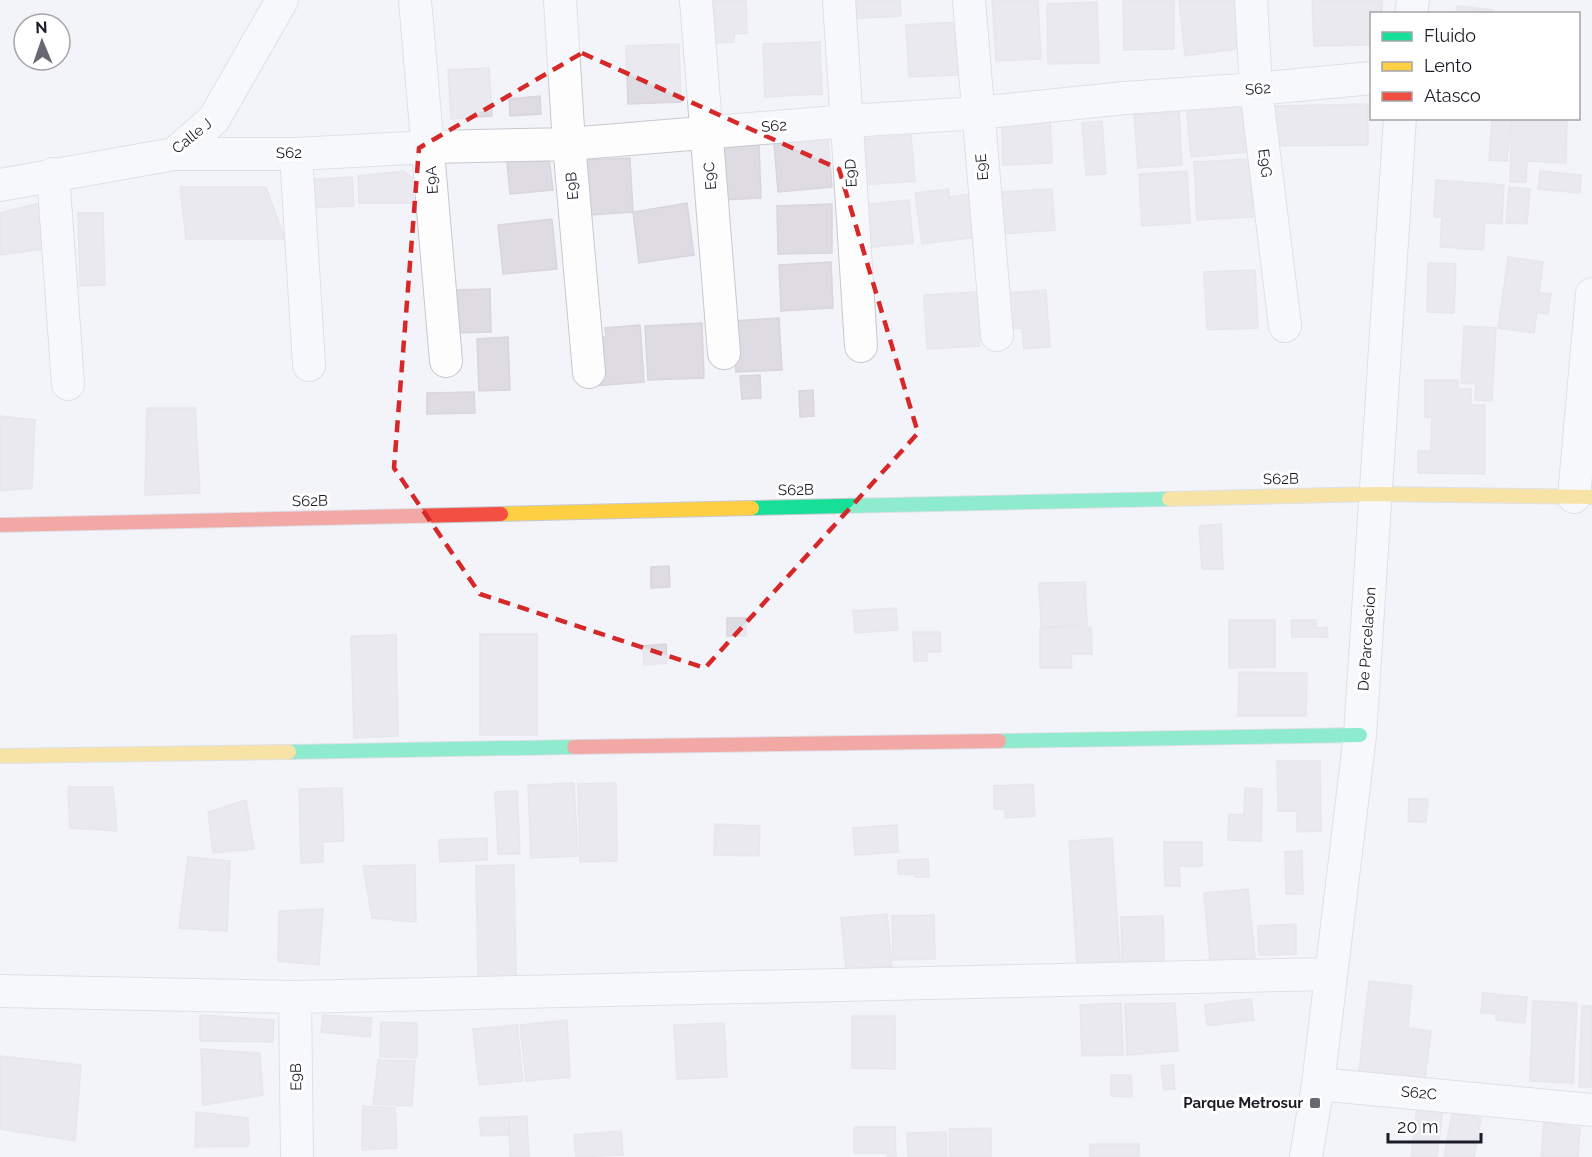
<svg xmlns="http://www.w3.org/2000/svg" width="1592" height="1157" viewBox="0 0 1592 1157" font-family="Raleway,sans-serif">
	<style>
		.building { fill: #dedbe3; stroke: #d8d5dd; stroke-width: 1.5 }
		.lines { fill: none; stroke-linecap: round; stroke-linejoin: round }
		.street-casing { stroke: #c7c8d0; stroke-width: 34 }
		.fast-casing { stroke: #c7c8d0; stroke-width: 16 }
		.slow-casing { stroke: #c7c8d0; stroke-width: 16 }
		.jam-casing { stroke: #c7c8d0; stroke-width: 16 }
		.street { stroke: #fdfdfe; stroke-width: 32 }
		.fast { stroke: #16e098; stroke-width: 14 }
		.slow { stroke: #ffcf43; stroke-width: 14 }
		.jam { stroke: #f24e42; stroke-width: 14 }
		.marked { fill: none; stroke: #d62828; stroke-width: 4.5; stroke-dasharray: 12 8; stroke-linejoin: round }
		.poi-dot { fill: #676871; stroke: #fff; stroke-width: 2 }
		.labels { text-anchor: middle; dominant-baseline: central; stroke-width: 6; stroke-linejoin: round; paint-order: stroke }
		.street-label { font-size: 15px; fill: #1b1c27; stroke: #fff }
		.poi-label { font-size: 15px; font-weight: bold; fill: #1b1c27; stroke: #fff; text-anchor: end }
	</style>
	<rect width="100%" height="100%" fill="#f3f4fa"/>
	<path class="building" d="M706,0H746L747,33L734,34V42L708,43Z
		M846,0H900L901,16L847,19Z
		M992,0H1038L1041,59L996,61Z
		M1123,0H1174V49L1124,50Z
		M1179,0H1236L1242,48L1185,56Z
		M1312,0H1382V14H1372V45L1314,46Z
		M1097,2L1099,63L1048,64L1047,4Z
		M1457,6L1493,10L1492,14H1456Z
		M958,22L961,75L909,77L906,25Z
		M820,42L822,94L765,97L763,44Z
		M679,44L681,102L628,104L626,46Z
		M489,68L492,116L451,119L448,70Z
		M540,96L541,114L510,116L509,99Z
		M1243,97L1247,152L1191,157L1186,102Z
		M1368,104V145L1275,146V106Z
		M1179,112L1182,165L1138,168L1134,115Z
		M1050,118L1052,163L1003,165L1002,120Z
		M1512,118H1567L1566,163L1527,161L1526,182H1510Z
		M1102,121L1106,174L1086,175L1082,123Z
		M1492,121L1511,122L1507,161L1489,160Z
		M827,127L832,187L778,192L773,132Z
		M911,135L915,181L863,185L859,139Z
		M759,144L761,198L722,200L720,145Z
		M549,158L553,190L510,194L507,162Z
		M630,158L633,212L590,215L586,160Z
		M1250,159L1253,217L1197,220L1194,162Z
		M404,171L412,178L414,203H359L358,176Z
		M1187,171L1190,223L1142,226L1139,174Z
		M1540,171L1581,175L1580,193L1538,189Z
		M352,177L354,206L302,208L300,180Z
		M1436,180L1504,185L1502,224L1485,223L1483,250L1440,247L1442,217H1434Z
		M180,187H266L285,239H186Z
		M1509,187L1530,189L1527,224L1506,223Z
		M949,189V197L971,194L977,237L922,244L915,193Z
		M1052,189L1055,230L1004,234L1001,192Z
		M909,200L913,243L864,248L860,205Z
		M40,203L49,248L0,255V213Z
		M687,203L694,255L639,263L633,212Z
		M832,204V253L778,254L777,206Z
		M78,213H103L105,285L80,286Z
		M552,219L557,269L503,274L498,225Z
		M1508,257L1543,262L1539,293L1551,294L1548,314L1537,312L1534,333L1498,328Z
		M831,262L833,308L781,311L779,265Z
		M1428,263L1456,264L1454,313L1427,312Z
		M1255,270L1258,328L1207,330L1204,272Z
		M490,289L491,332L451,333L450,290Z
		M1046,290L1050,347L1024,349L1022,328L1007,329L1004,293Z
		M977,292L980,346L927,349L924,295Z
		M779,318L782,370L736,372L732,321Z
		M702,323L704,378L648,380L645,326Z
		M640,325L644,382L594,386L591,338L606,337L605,328Z
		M1464,326L1496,328L1492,401L1475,400L1476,384L1461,383Z
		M508,337L510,390L479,391L477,339Z
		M760,375L761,398L742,399L740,376Z
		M1425,380H1458V389H1471V405H1485V474L1418,473V451H1431L1432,417H1425Z
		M813,390L814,416L800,417L799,391Z
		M474,392L475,413L427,414V393Z
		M147,408H195L200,493L145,495Z
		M0,416L35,420L32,488L0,491Z
		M1221,524L1223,569H1202L1199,526Z
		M669,566L670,587L651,588V567Z
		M1085,582L1087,625L1041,627L1039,583Z
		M896,608L898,630L855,633L853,611Z
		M727,618H746V636H727Z
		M1229,620H1275V667L1229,668Z
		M1291,620H1316V628L1327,627L1328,637H1292Z
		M1091,627L1092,654H1071L1072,668H1040V628Z
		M913,632H940L941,652H927V661H914Z
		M480,634H537V735H480Z
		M396,635L398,736L354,738L351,636Z
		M666,644L667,663L644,665L643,646Z
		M1239,672L1307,673L1306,716H1238Z
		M1277,761H1320L1321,831L1297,832V811H1278Z
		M574,783L578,856L531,858L528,785Z
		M616,783L617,861L580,862L578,784Z
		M1033,784L1035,816L1005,818V809H994V786Z
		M68,787H113L117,831L70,828Z
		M342,788L344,841L323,842V862L301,863L299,789Z
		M1245,788L1262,789L1261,841L1228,840L1229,814L1244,815Z
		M517,791L520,854H498L495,792Z
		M1409,799H1428L1426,822H1408Z
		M246,800L254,849L213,853L208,812Z
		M715,824L760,826L759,856L714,855Z
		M897,825L898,852L855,855L853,828Z
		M487,838V860L440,862L439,840Z
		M1112,838L1120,961L1077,964L1069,841Z
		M1164,842H1202V866H1179L1180,886H1165Z
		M1302,851L1303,894H1286L1285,852Z
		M188,857L230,861L227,931L179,928Z
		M928,859L929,877H915V874H898V860Z
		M415,865L416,922L372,918L363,866Z
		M514,865L516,978H478L476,866Z
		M1248,889L1255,958L1210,962L1204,893Z
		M323,909L319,965L278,961L279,911Z
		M887,914L892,966L846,970L841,918Z
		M934,915L935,959L893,960L892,916Z
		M1163,916L1164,961H1122L1121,917Z
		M1296,924V954L1259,955L1258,926Z
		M1369,981L1412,986L1408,1028L1431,1031L1425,1078L1359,1071Z
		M1483,993L1527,997L1525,1023L1496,1020V1014L1481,1013Z
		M1251,999L1254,1020L1207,1026L1205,1005Z
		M1533,1001L1577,1003L1573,1083L1530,1081Z
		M1121,1003L1123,1055L1082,1056L1080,1005Z
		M1175,1003L1178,1051L1127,1055L1125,1004Z
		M1582,1006H1592V1087H1579Z
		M200,1015L274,1020L273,1042L200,1041Z
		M323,1015L372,1018L370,1037L321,1032Z
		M852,1016H895V1069L852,1068Z
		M567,1020L570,1077L526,1081L520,1025Z
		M381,1022L417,1023V1058L380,1057Z
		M724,1023L727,1077L677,1079L674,1025Z
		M517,1025L523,1081L479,1085L473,1029Z
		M201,1049L260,1053L263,1095L203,1105Z
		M0,1056L81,1065L75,1141L0,1129Z
		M378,1060L415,1061L412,1106L373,1104Z
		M1173,1065L1175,1089L1164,1090L1161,1066Z
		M1111,1075H1131L1132,1097L1111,1096Z
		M363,1106L395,1108L397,1148L362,1150Z
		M1417,1106L1443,1108L1437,1157H1411Z
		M196,1112L248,1118L249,1146L195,1147Z
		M1452,1113L1481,1118L1474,1157H1444Z
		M527,1116L529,1157H510L509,1117Z
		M509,1117V1135L481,1136L479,1118Z
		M1544,1122L1580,1128L1578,1157H1541Z
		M854,1127H895L896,1157H887V1153H854Z
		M991,1128V1157H950L949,1129Z
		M621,1131L623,1155L576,1157L574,1135Z
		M946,1132L947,1157H908L907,1133Z
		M1090,1144H1139V1157H1090Z"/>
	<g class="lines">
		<defs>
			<path id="street" d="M415,0L446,361
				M560,0L569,144L589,372
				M696,0L724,353
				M839,0L861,346
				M969,0L997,335
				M1251,0L1256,89L1285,326
				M1411,14L1413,0
				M174,154H296L429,147L569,144L848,121L978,113L1125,98L1256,89L1372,78
				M296,154L309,365
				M53,174L68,384
				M0,185L174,154L214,119L282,0
				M1574,497L1592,294
				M0,991L295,997L1331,974
				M295,997L297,1157
				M1318,1084L1592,1110
				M1306,1157L1318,1084L1360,735L1400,118"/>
			<path id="fast" d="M752,508L1169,499
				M999,741L1360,735
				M289,752L574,747"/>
			<path id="slow" d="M1169,499L1376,494L1592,497
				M501,514L752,508
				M0,756L289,752"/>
			<path id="jam" d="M0,525L501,514
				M574,747L999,741"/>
		</defs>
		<use href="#street" class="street-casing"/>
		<use href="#fast" class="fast-casing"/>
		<use href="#slow" class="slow-casing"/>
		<use href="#jam" class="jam-casing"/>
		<use href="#street" class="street"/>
		<use href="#fast" class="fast"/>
		<use href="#slow" class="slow"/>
		<use href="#jam" class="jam"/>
	</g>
	<path d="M0 0H1592V1157H0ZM582,53L839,169L918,433L705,668L480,594L394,468L419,148Z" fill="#f3f4fa" fill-opacity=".55" fill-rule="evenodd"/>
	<path class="marked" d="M582,53L839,169L918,433L705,668L480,594L394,468L419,148Z"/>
	<rect class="poi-dot" x="1309" y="1097" width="12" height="12" rx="3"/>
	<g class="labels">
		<g class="street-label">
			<text transform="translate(1258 89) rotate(-5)">S62</text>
			<text transform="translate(774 126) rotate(-4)">S62</text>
			<text transform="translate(192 136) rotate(-39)">Calle J</text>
			<text transform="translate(289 153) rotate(-1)">S62</text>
			<text transform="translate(1265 163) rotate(83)">E9G</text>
			<text transform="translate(982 167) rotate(-95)">E9E</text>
			<text transform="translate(851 173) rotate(-93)">E9D</text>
			<text transform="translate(710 176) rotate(-95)">E9C</text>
			<text transform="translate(432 180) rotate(-94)">E9A</text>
			<text transform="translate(572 186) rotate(-95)">E9B</text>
			<text transform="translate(1281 479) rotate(-1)">S62B</text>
			<text transform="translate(796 490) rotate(-1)">S62B</text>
			<text transform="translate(310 501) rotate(-1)">S62B</text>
			<text transform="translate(1367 639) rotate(-86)">De Parcelacion</text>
			<text transform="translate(296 1077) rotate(-91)">E9B</text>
			<text transform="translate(1419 1093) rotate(5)">S62C</text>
		</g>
		<g class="poi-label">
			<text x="1303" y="1103">Parque Metrosur</text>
		</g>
	</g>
	<rect x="1370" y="12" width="210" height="108" fill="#ffffff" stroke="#a4a4a9" stroke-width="1.5"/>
	<rect x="1382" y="32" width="30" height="9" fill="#16e098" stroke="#a4a4a9" stroke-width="1.5"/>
	<text x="1424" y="42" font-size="18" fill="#1b1c27">Fluido</text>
	<rect x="1382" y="62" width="30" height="9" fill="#ffcf43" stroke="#a4a4a9" stroke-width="1.5"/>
	<text x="1424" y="72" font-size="18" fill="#1b1c27">Lento</text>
	<rect x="1382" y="92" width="30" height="9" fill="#f24e42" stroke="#a4a4a9" stroke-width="1.5"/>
	<text x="1424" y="102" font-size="18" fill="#1b1c27">Atasco</text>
	<g transform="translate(42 42) rotate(358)"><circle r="28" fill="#ffffff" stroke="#a4a4a9" stroke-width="1.5"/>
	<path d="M0-4.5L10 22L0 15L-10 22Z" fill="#676871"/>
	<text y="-9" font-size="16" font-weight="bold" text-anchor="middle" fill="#1b1c27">N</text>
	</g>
	<path d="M1388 1133v9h93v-9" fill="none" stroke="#1b1c27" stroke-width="3"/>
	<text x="1397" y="1133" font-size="18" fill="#1b1c27" stroke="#ffffff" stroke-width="4.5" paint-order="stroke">20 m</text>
</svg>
